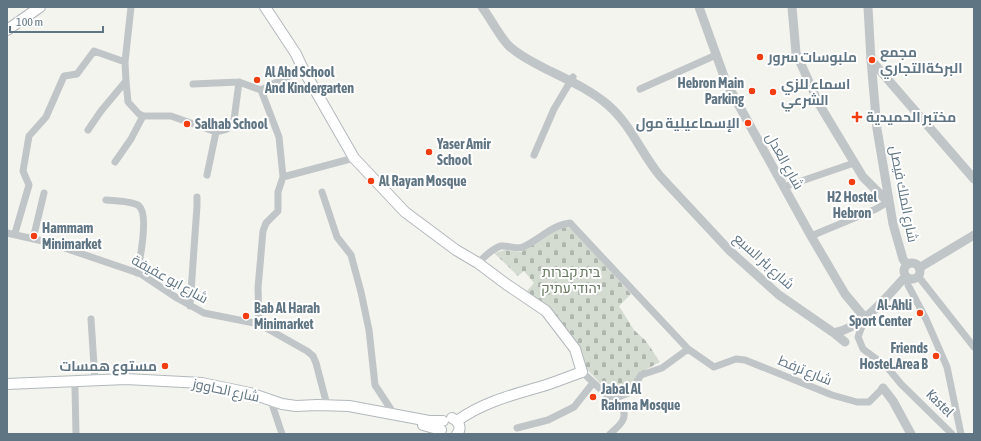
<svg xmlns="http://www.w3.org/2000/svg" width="981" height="441" viewBox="0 0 981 441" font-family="'Asap Condensed',Cairo,Heebo,sans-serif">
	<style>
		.cemetery { fill: url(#cemetery-stones) }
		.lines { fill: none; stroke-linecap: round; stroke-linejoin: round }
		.secondary-casing { stroke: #b2b8bc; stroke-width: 12 }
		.minor { stroke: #c0c5c8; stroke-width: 7 }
		.tertiary { stroke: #c0c5c8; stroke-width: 9 }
		.secondary { stroke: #fff; stroke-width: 10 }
		.poi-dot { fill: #f23d11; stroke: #fff; stroke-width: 1.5 }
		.labels { text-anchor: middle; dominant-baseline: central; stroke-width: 4; stroke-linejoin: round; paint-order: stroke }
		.poi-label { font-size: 14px; font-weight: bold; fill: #607583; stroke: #fff; text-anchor: start }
		.street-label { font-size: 14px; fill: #607583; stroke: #fff }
		.park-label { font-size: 14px; fill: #66795f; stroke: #fff }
	</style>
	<defs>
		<pattern id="cemetery-stones" width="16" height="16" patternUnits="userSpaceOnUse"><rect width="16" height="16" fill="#d4dbd0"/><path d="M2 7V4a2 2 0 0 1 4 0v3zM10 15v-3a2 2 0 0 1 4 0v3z" fill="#afb6ae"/></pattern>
	</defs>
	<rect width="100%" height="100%" fill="#f4f4ef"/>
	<path class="cemetery" d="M568,227L577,234L631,294L619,306L634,330L646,341L660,362C643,371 638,372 629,390L611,395L585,367L554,314L527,291L534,283L524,271L518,276L494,253L505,250L521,252L556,229Z"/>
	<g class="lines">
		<defs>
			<path id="secondary" d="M265,7L296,54L303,69L354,158L405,212L456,250L478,263L506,284L546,311L575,349L582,372C567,377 552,384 536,388C508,396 480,404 457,421
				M7,30L40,7
				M7,384L126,379L202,383L250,393L282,404L296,406L317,405L349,406L429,421H443
				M452,418C459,421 462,428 457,434
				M423,425L441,430"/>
		</defs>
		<use href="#secondary" class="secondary-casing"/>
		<path class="minor" d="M131,7L125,62L126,81L128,102L139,114L143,116H171L216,132L227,129L234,120L239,82
			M193,84L239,82L261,90L303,69
			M640,89L716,55
			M88,130L101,111L126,81
			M534,155L554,109L573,77
			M115,162L131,139L143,116
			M207,175L216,132
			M283,177L354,158
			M784,187L854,163
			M322,192L337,237L351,255L361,292L369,330L375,385L394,414
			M106,200C114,201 133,201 139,206C149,214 140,260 137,273
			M7,233L47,242L141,274L177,298L204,313L259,324L307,351L313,356L316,363L327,405
			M15,233L29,185L23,171L29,136L46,117L64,76L77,74L94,51L125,62
			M811,236L876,209L888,202
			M33,239L44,193
			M478,263C484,257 493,248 501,246C508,245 516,250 523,247C539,240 552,225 570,223L688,349L714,367L736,359L745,360L832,395L857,402H869L883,388
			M918,276L974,347
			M908,277V285L926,319L947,367L961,434
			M190,306L197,206V197
			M865,318L858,337L863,349L887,367L901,384L952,434
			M91,319L95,381
			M259,324L258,288L263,231L266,223L278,211V192L283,177L279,137L261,90
			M582,372L623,410C628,420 616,428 610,434
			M75,388L76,434
			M611,400L631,392L641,375L662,368L688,349
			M273,407L282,434
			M517,428L548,420L574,407L593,383"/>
		<path class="tertiary" d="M482,7C491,19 498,34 508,45C518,55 532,62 544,68C566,79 589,89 608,105C631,125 641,153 660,176L730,251L779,295L834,333C864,327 886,297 906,276
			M699,7L726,82L811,236L845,294L865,318
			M792,7L796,53L819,104L863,177L888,202
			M868,7L871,60L877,129L893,224L903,259L907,265
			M871,60L974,179
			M904 271a8 8 0 1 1 16 0a8 8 0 1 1-16 0Z
			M919,268L974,235
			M834,333L845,342
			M883,388L893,401L911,434"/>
		<use href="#secondary" class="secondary"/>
	</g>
	<g class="poi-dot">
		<circle cx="760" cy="57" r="4"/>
		<circle cx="872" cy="60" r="4"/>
		<circle cx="257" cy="80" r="4"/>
		<circle cx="752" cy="91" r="4"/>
		<circle cx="773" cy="92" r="4"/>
		<path d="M855 111h4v4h4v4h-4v4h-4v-4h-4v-4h4z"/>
		<circle cx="748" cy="123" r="4"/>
		<circle cx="187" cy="124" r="4"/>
		<circle cx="429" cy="152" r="4"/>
		<circle cx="371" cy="181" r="4"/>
		<circle cx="852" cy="182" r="4"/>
		<circle cx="34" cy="236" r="4"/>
		<circle cx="920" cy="313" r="4"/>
		<circle cx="246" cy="316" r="4"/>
		<circle cx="936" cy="356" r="4"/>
		<circle cx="165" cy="366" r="4"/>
		<circle cx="593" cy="397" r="4"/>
	</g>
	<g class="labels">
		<g class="poi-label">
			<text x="880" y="52">مجمع<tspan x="880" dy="16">البركةالتجاري</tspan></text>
			<text x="768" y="57">ملبوسات سرور</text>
			<text x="265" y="72">Al Ahd School<tspan x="265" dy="16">And Kindergarten</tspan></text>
			<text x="744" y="83" text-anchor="end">Hebron Main<tspan x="744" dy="16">Parking</tspan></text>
			<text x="781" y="84">اسماء للزي<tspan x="781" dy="16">الشرعي</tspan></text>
			<text x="866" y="117">مختبر الحميدية</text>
			<text x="740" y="123" text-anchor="end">الإسماعيلية مول</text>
			<text x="195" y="124">Salhab School</text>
			<text x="437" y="144">Yaser Amir<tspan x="437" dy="16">School</tspan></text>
			<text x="379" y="181">Al Rayan Mosque</text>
			<text x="852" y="197" text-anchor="middle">H2 Hostel<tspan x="852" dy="16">Hebron</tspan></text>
			<text x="42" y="228">Hammam<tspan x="42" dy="16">Minimarket</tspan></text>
			<text x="912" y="305" text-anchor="end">Al-Ahli<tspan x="912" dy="16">Sport Center</tspan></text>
			<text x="254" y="308">Bab Al Harah<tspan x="254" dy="16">Minimarket</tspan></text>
			<text x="928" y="348" text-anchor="end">Friends<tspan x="928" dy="16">Hostel.Area B</tspan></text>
			<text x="157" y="366" text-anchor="end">مستوع همسات</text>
			<text x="601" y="389">Jabal Al<tspan x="601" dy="16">Rahma Mosque</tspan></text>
		</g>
		<g class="street-label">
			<text transform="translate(785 161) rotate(61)">شارع العدل</text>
			<text transform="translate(904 194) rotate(79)">شارع الملك فيصل</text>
			<text transform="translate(764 261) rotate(42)">شارع بئر السبع</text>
			<text transform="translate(170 279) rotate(29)">شارع ابو عفيفة</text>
			<text transform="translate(805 370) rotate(22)">شارع ترفط</text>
			<text transform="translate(226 390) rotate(12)">شارع الحاووز</text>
			<text transform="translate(940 403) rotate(45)">Kastel</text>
		</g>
		<g class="park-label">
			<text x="571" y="272">בית קברות<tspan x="571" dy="16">יהודי עתיק</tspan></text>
		</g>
	</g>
	<rect width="981" height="441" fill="none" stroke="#607583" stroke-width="16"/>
	<path d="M10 26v6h93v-6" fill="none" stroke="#607583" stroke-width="2"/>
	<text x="16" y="26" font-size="12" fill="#607583" stroke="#ffffff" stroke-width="3" paint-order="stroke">100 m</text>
</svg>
